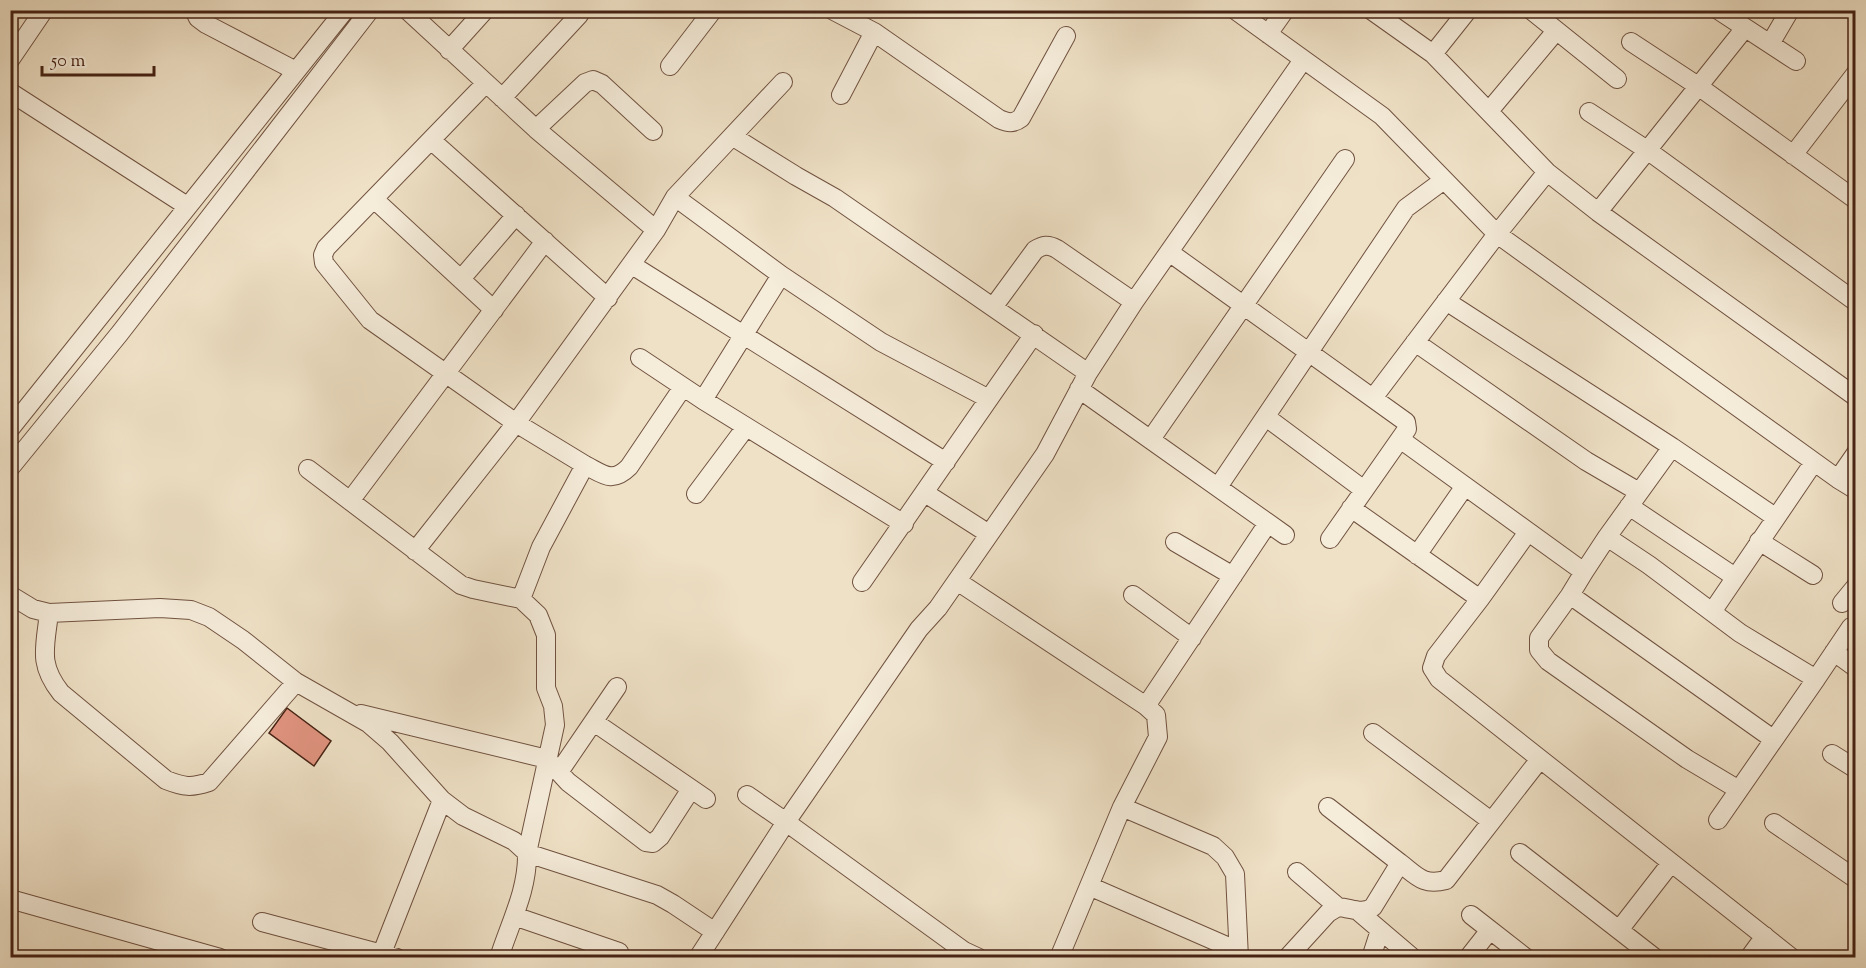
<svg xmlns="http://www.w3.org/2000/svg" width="1866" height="968" viewBox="0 0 1866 968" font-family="'Sorts Mill Goudy',serif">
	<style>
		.building { fill: #e0937f; stroke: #462214; stroke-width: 1.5 }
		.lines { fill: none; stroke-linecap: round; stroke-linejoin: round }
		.minor-casing { stroke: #705240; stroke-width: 20 }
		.minor { stroke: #f5ecda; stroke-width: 18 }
	</style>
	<rect width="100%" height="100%" fill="#efe1c6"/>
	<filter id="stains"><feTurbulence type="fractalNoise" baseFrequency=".00333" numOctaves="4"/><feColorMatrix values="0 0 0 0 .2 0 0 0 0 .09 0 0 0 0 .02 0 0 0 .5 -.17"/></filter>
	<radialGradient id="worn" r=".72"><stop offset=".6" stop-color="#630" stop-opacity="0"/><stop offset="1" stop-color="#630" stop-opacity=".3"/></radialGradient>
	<path class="building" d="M287,708L331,741L314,766L269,733Z"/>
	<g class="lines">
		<defs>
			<path id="minor" d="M194,10L198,18L206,24L296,71
				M407,10L536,129L656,230L675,197L783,82
				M832,10L874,32L999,119C1008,123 1013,124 1021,118L1066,36
				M1235,10L1382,116L1497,234L1838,479L1856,490
				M1371,10L1433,54L1547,172L1598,212L1856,397
				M1531,10L1617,79
				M1718,10L1796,61
				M1268,34L1285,10
				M1631,42L1698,86L1856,200
				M1770,44L1790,10
				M449,50L485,10
				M1433,54L1468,10
				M10,60L44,10
				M670,66L713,10
				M486,83L326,248L323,255L324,263L370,320L516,423L585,465
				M10,92L187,206
				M841,95L874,32
				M502,98L579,15
				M1489,111L1556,31
				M1589,112L1647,150L1856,302
				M536,129L585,83L593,80L602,84L653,131
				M732,136L796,176L835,198L1088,373
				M431,140L608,298
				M1793,155L1856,73
				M675,197L781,275L881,342L989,399
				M374,199L494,310
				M1598,212L1745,28
				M1169,252L1406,422L1407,429L1330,539
				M632,265L946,462
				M461,279L516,215
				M1446,301L1672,447
				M994,306L1035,250C1043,245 1048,244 1057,249L1134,302
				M1415,342L1586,461L1639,492
				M640,358L703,400L904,524
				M683,387L629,467C612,484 603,474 585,465L541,547L521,599L538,615L546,635V688L553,706L555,725L527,853L657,895L673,904L715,932
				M1079,389L1285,535
				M1373,398L1497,234L1547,172
				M703,400L781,275
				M1266,417L1364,490
				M10,429L345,10
				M1151,439L1345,159
				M1400,439L1584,572L1570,595L1773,739
				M10,468L120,333L370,10
				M308,469L461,585L473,589L521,599
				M1838,479L1856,453
				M1218,487L1406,208L1444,180
				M925,493L989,534
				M696,494L746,427
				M350,501L545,241
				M1629,506L1735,577
				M1351,508L1480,599
				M1528,532L1480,599L1436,656L1432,668L1439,679L1792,958
				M1607,537L1672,447L1775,517
				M1759,541L1813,575
				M1175,542L1233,576
				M415,551L516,423L656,230
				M1417,555L1465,486
				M1584,572L1607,537L1649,565L1740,633L1816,679L1718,820
				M957,581L1146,706
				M862,582L1034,334
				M10,595L33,609L49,613L160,608L191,610L209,617L243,640L296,682L368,723L390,742L442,800L463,816L514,841L527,853C528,890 510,923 499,958
				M1133,595L1192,638
				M1570,595L1539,638V650L1548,661L1687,759L1739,790
				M1842,603L1856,586
				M1712,612L1814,462
				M49,613C45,648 38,664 61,693L166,780C184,787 191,788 209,782L296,682
				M1834,652L1856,668
				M1816,679L1851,627
				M361,714L547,759L568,782L646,842L653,843L660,837L691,789
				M594,722L706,799
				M1373,733L1491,821
				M1832,754L1856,769
				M559,772L617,687
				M747,795L786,822L919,629L938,608L1045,454L1088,373L1134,302L1303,60
				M1122,807L1213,846L1225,857L1235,874L1239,958
				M1328,807L1400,863
				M1774,823L1856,879
				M1520,853L1655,958
				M1297,872L1338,907
				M1089,886L1238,951
				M10,899L220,958
				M1359,912L1413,958
				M1471,915L1526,958
				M514,916L619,952
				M262,922L397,958
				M1619,930L1671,863
				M382,953L442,800
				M698,958L786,822L964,951L979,958
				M1059,958L1122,807L1158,737L1156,715L1146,706L1268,523
				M1287,958L1328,913L1338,907C1352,908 1361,915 1373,907L1400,863C1417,876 1423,886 1446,880L1540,759
				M1371,958L1380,930
				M1468,958L1490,930
				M1749,958L1765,936"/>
		</defs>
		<use href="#minor" class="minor-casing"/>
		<use href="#minor" class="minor"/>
	</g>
	<rect width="1866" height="968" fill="none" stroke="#efe1c6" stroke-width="36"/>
	<rect x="12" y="12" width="1842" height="944" fill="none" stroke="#462214" stroke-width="3"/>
	<rect x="18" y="18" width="1830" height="932" fill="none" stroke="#462214" stroke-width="1.5"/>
	<path d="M42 66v9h112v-9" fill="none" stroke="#462214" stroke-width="3"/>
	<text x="51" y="66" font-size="18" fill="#462214" stroke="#f5ecda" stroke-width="4.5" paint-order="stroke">50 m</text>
	<rect width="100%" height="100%" filter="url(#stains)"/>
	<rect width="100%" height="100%" fill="url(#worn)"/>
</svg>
